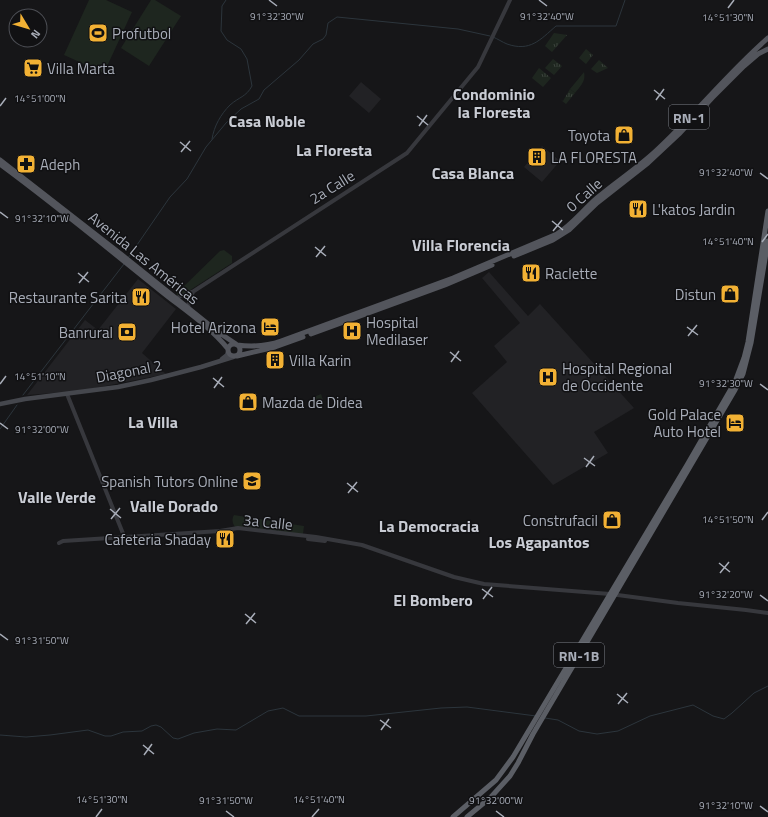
<svg xmlns="http://www.w3.org/2000/svg" width="768" height="817" viewBox="0 0 768 817" font-family="'Titillium Web',sans-serif">
	<style>
		.built { fill: #222225 }
		.grass { fill: url(#grass-tufts) }
		.park { fill: #1e261f }
		.lines { fill: none; stroke-linecap: round; stroke-linejoin: round }
		.stream { stroke: #2c353c; stroke-width: 1 }
		.tertiary { stroke: #37383d; stroke-width: 4 }
		.secondary { stroke: #45474d; stroke-width: 4.5 }
		.primary { stroke: #53555c; stroke-width: 5 }
		.trunk { stroke: #5b5e65; stroke-width: 5 }
		.ticks { fill: none; stroke: #a8adb8; stroke-width: 1.5 }
		.labels { text-anchor: middle; dominant-baseline: central; stroke-width: 3; stroke-linejoin: round; paint-order: stroke }
		.shield { fill: #111113; stroke: #7b7e86; stroke-width: 1 }
		.shield-label { font-size: 14px; font-weight: bold; fill: #a8adb8 }
		.poi-label { font-size: 15px; fill: #a8adb8; stroke: #111113; text-anchor: start }
		.street-label { font-size: 15px; fill: #a8adb8; stroke: #111113 }
		.neighbourhood-label { font-size: 16px; font-weight: bold; fill: #c9ccd4; stroke: #111113 }
		.ticks-label { font-size: 10px; text-anchor: middle; fill: #a8adb8; stroke: #111113; stroke-width: 3; stroke-linejoin: round; paint-order: stroke }
	</style>
	<defs>
		<pattern id="grass-tufts" width="24" height="20" patternUnits="userSpaceOnUse"><rect width="24" height="20" fill="#1e261f"/><path d="M3 7l-1-3M5 7V3M7 7l1-3M15 17l-1-3M17 17v-4M19 17l1-3" fill="none" stroke="#3c433d"/></pattern>
	</defs>
	<rect width="100%" height="100%" fill="#161618"/>
	<path class="built" d="M361,82L381,99L369,113L349,96Z
		M542,146L560,161L542,182L524,167Z
		M489,272L528,316L540,304L634,408L594,432L608,453L553,485L472,393L507,362L494,346L520,323L482,278Z
		M138,279L176,309L142,353L166,374L80,391L27,395L85,320L98,330Z"/>
	<path class="grass" d="M554,33L567,35L552,52L545,46Z
		M586,49L593,55L586,64L579,58Z
		M553,59L562,66L554,75L545,68Z
		M599,60L608,68L597,73L591,69Z
		M539,68L551,78L543,87L532,78Z
		M570,89L575,93L566,104L561,100L563,101Z"/>
	<path class="park" d="M89,0H106L132,12L104,73L64,55Z
		M151,0H155L181,16L149,66L121,48Z
		M584,72C586,81 581,86 575,93L570,89Z
		M224,250L232,256V263L184,294L177,295V293L220,251Z
		M321,394L324,403L318,406L314,397Z
		M234,515L304,526L303,534L236,528C233,525 231,520 234,515Z"/>
	<g class="lines">
		<path class="stream" d="M493,37C498,39 502,42 507,44C530,52 540,40 556,26H616L625,0
			M212,139C214,126 221,114 230,105C239,97 246,97 252,86L247,59L241,49L227,40L221,31L222,6L226,0
			M128,258L170,197L187,179L206,147L226,123L241,109L259,99L264,90L299,60L313,44L323,39L326,35L328,23L337,17L458,29L490,36
			M23,395L124,264
			M0,429L17,405
			M545,718L558,720L579,731L597,734L618,731L650,716L693,705L713,716L724,719L732,713L754,693L768,686
			M0,735L26,737L50,735L88,730L105,736H111L123,732L142,731L151,726L156,725L161,727L173,738L178,739L194,733L217,729L236,730L268,711L283,708L299,716H366L441,708L467,707L536,716"/>
		<path class="tertiary" d="M176,298L194,291L407,153L478,67L510,0
			M188,309L189,301L193,292
			M67,394L124,536
			M308,539L325,541
			M59,543L63,541L220,531L238,528L255,530L316,537L362,545L454,577L484,584L610,594L678,603L746,610L768,613"/>
		<path class="secondary" d="M222,359L227,355L228,352
			M0,404L25,399L118,387L151,380L201,367L233,357"/>
		<path class="primary" d="M0,160L122,255L218,332L236,344
			M1,165C54,204 105,246 156,287C180,307 209,325 228,349
			M514,256L553,240L569,230L597,203L648,163L679,134L712,98L744,66L758,54L768,49
			M311,334L445,285L492,265
			M228 350a6 6 0 1 1 12 0a6 6 0 1 1-12 0Z
			M237,345C253,347 267,346 281,341L453,278L557,234C572,225 583,210 597,198C618,180 641,166 661,146C698,111 730,71 768,38
			M237,356L275,347L303,337"/>
		<path class="trunk" d="M453,817L496,780L513,757L687,465L735,382L744,358L748,342L768,211
			M467,817L491,797L510,776L518,763L533,734L735,390L743,374L751,343L768,241"/>
	</g>
	<path class="ticks" d="M269,0L277,6M539,0L547,6M728,8L734,0M654,90L665,99M656,100L664,89M0,106L6,98M417,116L428,125M419,126L427,115M180,142L191,151M181,152L190,141M760,173L768,179M0,212L8,218M552,221L563,230M553,231L562,220M762,242L768,234M315,247L326,256M316,257L325,246M78,273L89,282M79,283L88,272M687,327L698,335M688,336L697,325M450,352L461,361M451,362L459,351M213,378L224,387M0,384L6,376M760,384L768,390M214,388L222,377M0,423L8,429M584,458L595,466M586,467L594,456M347,483L358,492M348,493L357,482M110,509L121,518M111,519L120,508M762,520L768,512M719,563L730,572M720,573L729,562M482,589L493,597M760,595L768,601M483,599L492,587M245,614L256,623M246,624L255,613M0,634L8,640M617,694L628,703M618,704L627,693M380,720L391,728M381,730L389,719M143,745L154,754M144,755L152,744M760,806L768,812M226,811L234,817M496,811L504,817M96,817L102,809M312,817L319,809"/>
	<defs>
		<symbol id="stadium-square" viewBox="-11 -11 22 22"><rect x="-9" y="-9" width="18" height="18" rx="4" fill="#f2b134" stroke="#111113"/><path d="M0-5a6.5 5 0 1 0 0 10a6.5 5 0 1 0 0-10ZM-3.5-1.8h7v3.6h-7Z" fill="#111"/></symbol>
		<symbol id="supermarket-square" viewBox="-11 -11 22 22"><rect x="-9" y="-9" width="18" height="18" rx="4" fill="#f2b134" stroke="#111113"/><path d="M-6-5.5h2.5l.6 2H6L4.5 2H-2.5L-4.4-4H-6ZM-1.5 3.2a1.3 1.3 0 1 0 .1 0ZM3 3.2a1.3 1.3 0 1 0 .1 0Z" fill="#111"/></symbol>
		<symbol id="shop-square" viewBox="-11 -11 22 22"><rect x="-9" y="-9" width="18" height="18" rx="4" fill="#f2b134" stroke="#111113"/><path d="M-5-2.5h2.3a2.7 3.5 0 0 1 5.4 0H5L5.5 6h-11ZM-1.5-2.5h3a1.5 2.3 0 0 0-3 0Z" fill="#111"/></symbol>
		<symbol id="building-square" viewBox="-11 -11 22 22"><rect x="-9" y="-9" width="18" height="18" rx="4" fill="#f2b134" stroke="#111113"/><path d="M-4-6H4V6H1V3H-1V6H-4ZM-2.5-4.3h1.7v1.8h-1.7ZM.8-4.3h1.7v1.8H.8ZM-2.5-1h1.7V.8h-1.7ZM.8-1h1.7V.8H.8Z" fill="#111"/></symbol>
		<symbol id="pharmacy-square" viewBox="-11 -11 22 22"><rect x="-9" y="-9" width="18" height="18" rx="4" fill="#f2b134" stroke="#111113"/><path d="M-2-6h4v4h4v4h-4v4h-4v-4h-4v-4h4Z" fill="#111"/></symbol>
		<symbol id="restaurant-square" viewBox="-11 -11 22 22"><rect x="-9" y="-9" width="18" height="18" rx="4" fill="#f2b134" stroke="#111113"/><path d="M-5-6h1v4h1v-4h1v4h1v-4h1v5L-1.5 .5V6h-2V.5L-5-1ZM5-6V6H3V1.5H1.5Q1.5-4 5-6Z" fill="#111"/></symbol>
		<symbol id="hotel-square" viewBox="-11 -11 22 22"><rect x="-9" y="-9" width="18" height="18" rx="4" fill="#f2b134" stroke="#111113"/><path d="M-6-4.5h1.5V1H6V5H4.5V3h-9V5H-6ZM-4 0a1.8 1.8 0 1 1 3.6 0ZM.5 0V-2.5h3Q6-2.5 6 0Z" fill="#111"/></symbol>
		<symbol id="hospital-square" viewBox="-11 -11 22 22"><rect x="-9" y="-9" width="18" height="18" rx="4" fill="#f2b134" stroke="#111113"/><path d="M-5-5h3v3.5h4V-5h3V5h-3V1.5h-4V5h-3Z" fill="#111"/></symbol>
		<symbol id="bank-square" viewBox="-11 -11 22 22"><rect x="-9" y="-9" width="18" height="18" rx="4" fill="#f2b134" stroke="#111113"/><path d="M-6-4H6V4H-6ZM0-2.3a2.3 2.3 0 1 0 0 4.6a2.3 2.3 0 1 0 0-4.6Z" fill="#111"/></symbol>
		<symbol id="school-square" viewBox="-11 -11 22 22"><rect x="-9" y="-9" width="18" height="18" rx="4" fill="#f2b134" stroke="#111113"/><path d="M0-5L7-2L0 1L-7-2ZM-4 1L0 2.5L4 1V4Q0 6-4 4Z" fill="#111"/></symbol>
	</defs>
	<g fill-rule="evenodd">
		<use href="#stadium-square" x="87" y="22" width="22" height="22"/>
		<use href="#supermarket-square" x="22" y="57" width="22" height="22"/>
		<use href="#shop-square" x="613" y="124" width="22" height="22"/>
		<use href="#building-square" x="526" y="146" width="22" height="22"/>
		<use href="#pharmacy-square" x="15" y="153" width="22" height="22"/>
		<use href="#restaurant-square" x="627" y="198" width="22" height="22"/>
		<use href="#restaurant-square" x="520" y="262" width="22" height="22"/>
		<use href="#shop-square" x="719" y="283" width="22" height="22"/>
		<use href="#restaurant-square" x="130" y="286" width="22" height="22"/>
		<use href="#hotel-square" x="259" y="316" width="22" height="22"/>
		<use href="#hospital-square" x="341" y="320" width="22" height="22"/>
		<use href="#bank-square" x="116" y="321" width="22" height="22"/>
		<use href="#building-square" x="264" y="349" width="22" height="22"/>
		<use href="#hospital-square" x="537" y="366" width="22" height="22"/>
		<use href="#shop-square" x="237" y="391" width="22" height="22"/>
		<use href="#hotel-square" x="724" y="412" width="22" height="22"/>
		<use href="#school-square" x="241" y="470" width="22" height="22"/>
		<use href="#shop-square" x="601" y="509" width="22" height="22"/>
		<use href="#restaurant-square" x="214" y="528" width="22" height="22"/>
	</g>
	<g class="labels">
		<g class="shield">
			<rect x="669" y="105" width="40" height="24" rx="3"/>
			<rect x="554" y="643" width="50" height="24" rx="3"/>
		</g>
		<g class="shield-label">
			<text x="689" y="117">RN-1</text>
			<text x="579" y="655">RN-1B</text>
		</g>
		<g class="poi-label">
			<text x="112" y="33">Profutbol</text>
			<text x="47" y="68">Villa Marta</text>
			<text x="610" y="135" text-anchor="end">Toyota</text>
			<text x="551" y="157">LA FLORESTA</text>
			<text x="40" y="164">Adeph</text>
			<text x="652" y="209">L'katos Jardin</text>
			<text x="545" y="273">Raclette</text>
			<text x="716" y="294" text-anchor="end">Distun</text>
			<text x="127" y="297" text-anchor="end">Restaurante Sarita</text>
			<text x="366" y="322">Hospital<tspan x="366" dy="17">Medilaser</tspan></text>
			<text x="256" y="327" text-anchor="end">Hotel Arizona</text>
			<text x="113" y="332" text-anchor="end">Banrural</text>
			<text x="289" y="360">Villa Karin</text>
			<text x="562" y="368">Hospital Regional<tspan x="562" dy="17">de Occidente</tspan></text>
			<text x="262" y="402">Mazda de Didea</text>
			<text x="721" y="414" text-anchor="end">Gold Palace<tspan x="721" dy="17">Auto Hotel</tspan></text>
			<text x="238" y="481" text-anchor="end">Spanish Tutors Online</text>
			<text x="598" y="520" text-anchor="end">Construfacil</text>
			<text x="211" y="539" text-anchor="end">Cafeteria Shaday</text>
		</g>
		<g class="street-label">
			<text transform="translate(332 187) rotate(-32)">2a Calle</text>
			<text transform="translate(584 195) rotate(-42)">0 Calle</text>
			<text transform="translate(144 258) rotate(39)">Avenida Las Américas</text>
			<text transform="translate(129 371) rotate(-11)">Diagonal 2</text>
			<text transform="translate(268 522) rotate(6)">3a Calle</text>
		</g>
		<g class="neighbourhood-label">
			<text x="494" y="94">Condominio<tspan x="494" dy="18">la Floresta</tspan></text>
			<text x="267" y="121">Casa Noble</text>
			<text x="334" y="150">La Floresta</text>
			<text x="473" y="173">Casa Blanca</text>
			<text x="461" y="245">Villa Florencia</text>
			<text x="153" y="422">La Villa</text>
			<text x="57" y="497">Valle Verde</text>
			<text x="174" y="506">Valle Dorado</text>
			<text x="429" y="526">La Democracia</text>
			<text x="539" y="542">Los Agapantos</text>
			<text x="433" y="600">El Bombero</text>
		</g>
	</g>
	<g class="ticks-label">
		<text x="277" y="20">91°32'30"W</text>
		<text x="547" y="20">91°32'40"W</text>
		<text x="728" y="21">14°51'30"N</text>
		<text x="40" y="102">14°51'00"N</text>
		<text x="726" y="176">91°32'40"W</text>
		<text x="42" y="222">91°32'10"W</text>
		<text x="728" y="245">14°51'40"N</text>
		<text x="40" y="380">14°51'10"N</text>
		<text x="726" y="387">91°32'30"W</text>
		<text x="42" y="433">91°32'00"W</text>
		<text x="728" y="523">14°51'50"N</text>
		<text x="726" y="598">91°32'20"W</text>
		<text x="42" y="644">91°31'50"W</text>
		<text x="102" y="803">14°51'30"N</text>
		<text x="319" y="803">14°51'40"N</text>
		<text x="226" y="804">91°31'50"W</text>
		<text x="496" y="804">91°32'00"W</text>
		<text x="726" y="809">91°32'10"W</text>
	</g>
	<g transform="translate(28 28) rotate(128)"><circle r="19" fill="#111113" stroke="#4d4f55"/>
	<path d="M0-3L7 15L0 10L-7 15Z" fill="#f2b134"/>
	<text y="-6" font-size="11" font-weight="bold" text-anchor="middle" fill="#a8adb8">N</text>
	</g>
</svg>
